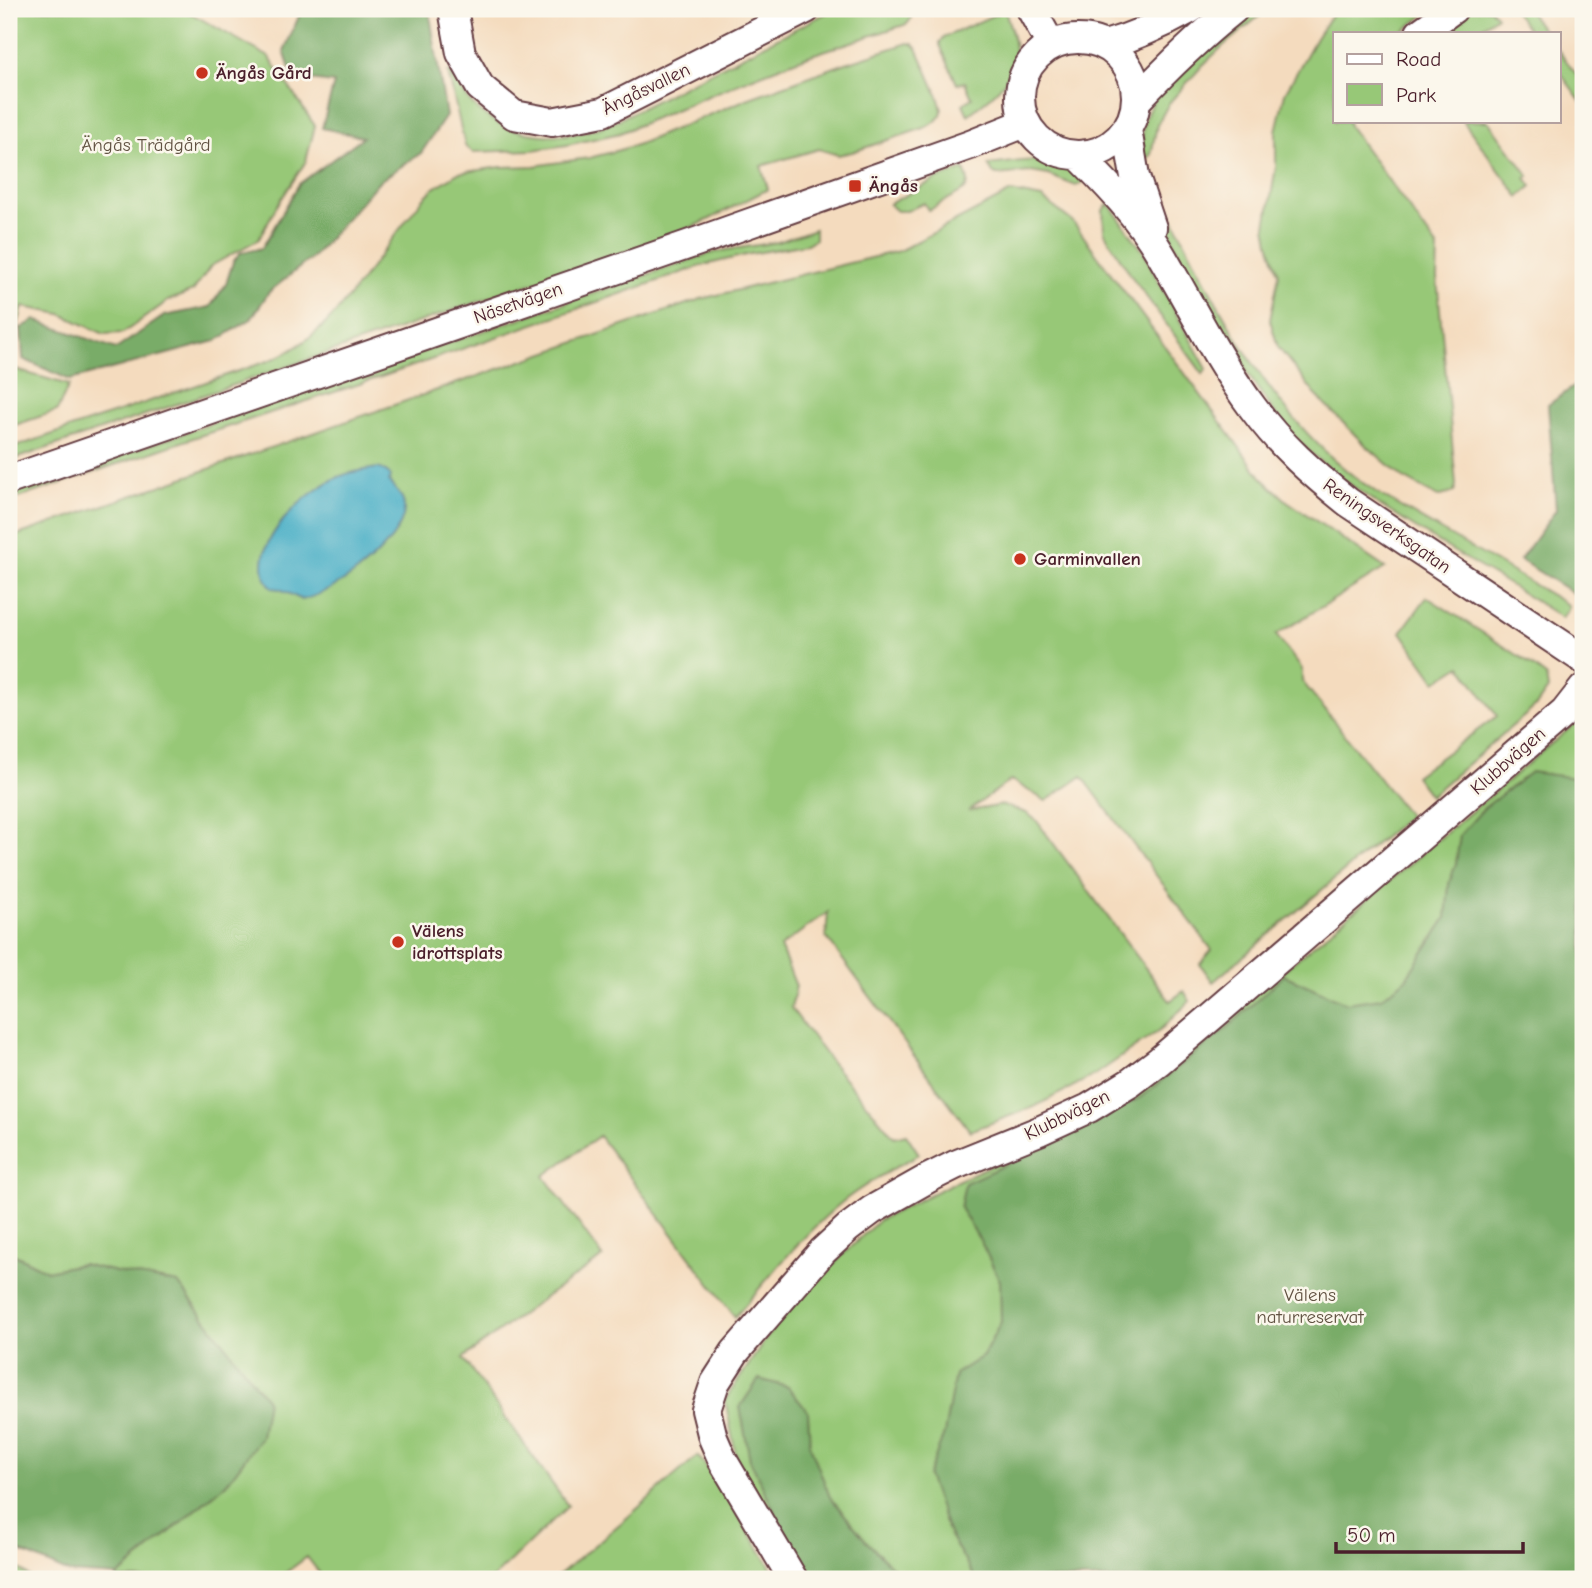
<svg xmlns="http://www.w3.org/2000/svg" width="1592" height="1588" viewBox="0 0 1592 1588" font-family="'Comic Neue',sans-serif">
	<style>
		.green { fill: #97c877; stroke: #707451; stroke-width: 2 }
		.forest { fill: #79ac68; stroke: #62664a; stroke-width: 2 }
		.water { fill: #46aec6; stroke: #486678; stroke-width: 2 }
		.lines { fill: none; stroke-linecap: round; stroke-linejoin: round }
		.minor-casing { stroke: #643b41; stroke-width: 32 }
		.minor { stroke: #fff; stroke-width: 28 }
		.poi-dot { fill: #c8321e; stroke: #fbf7ec; stroke-width: 2.5 }
		.labels { text-anchor: middle; dominant-baseline: central; stroke-width: 5; stroke-linejoin: round; paint-order: stroke }
		.poi-label { font-size: 19px; font-weight: bold; fill: #4a1f2b; stroke: #fbf7ec; text-anchor: start }
		.street-label { font-size: 19px; fill: #4a1f2b; stroke: #fbf7ec }
		.park-label { font-size: 19px; fill: #615242; stroke: #fbf7ec }
	</style>
	<rect width="100%" height="100%" fill="#fbf7ec"/>
	<filter id="ink" filterUnits="userSpaceOnUse"><feTurbulence type="fractalNoise" baseFrequency=".0143" numOctaves="2"/><feDisplacementMap in="SourceGraphic" scale="14" xChannelSelector="R" yChannelSelector="G"/><feConvolveMatrix kernelMatrix="1 2 1 2 8 2 1 2 1" color-interpolation-filters="sRGB"/></filter>
	<filter id="wash" filterUnits="userSpaceOnUse"><feTurbulence type="fractalNoise" baseFrequency=".00686" numOctaves="4" result="noise"/><feDisplacementMap in="SourceGraphic" scale="28" xChannelSelector="R" yChannelSelector="G"/><feGaussianBlur stdDeviation="1.57" result="paint"/><feColorMatrix in="noise" values="0 0 0 0 0 0 0 0 0 0 0 0 0 0 0 0 0 1.4 0 .05"/><feComposite in="paint" operator="in"/></filter>
	<g filter="url(#wash)">
		<rect width="100%" height="100%" fill="#f4dbbe"/>
		<path class="green" d="M15,9H183L269,57L315,126L306,161L275,209L259,239L211,266L193,291L168,301L123,333L104,334L61,314L23,307L9,357V15Z
			M834,9H909C912,16 912,22 904,25L805,57L753,77L620,133L567,145L532,150L473,152L465,146L448,72H451C457,83 463,94 472,104C510,142 568,142 614,122Z
			M1076,9H1159C1127,23 1108,25 1076,9Z
			M1248,9H1268L1224,45L1202,66L1169,103L1157,125L1151,155L1143,160C1141,131 1141,120 1157,95L1230,23Z
			M1338,9H1433L1400,33H1335V121H1348L1349,126L1438,248L1437,278L1456,485L1454,492L1438,497L1402,477L1361,441L1315,394L1278,347L1270,320L1279,274L1269,243L1266,226L1276,167V131L1285,93L1316,38L1333,12Z
			M1471,9H1491L1497,16L1474,33H1438Z
			M1513,9H1527L1545,33H1531Z
			M1005,10C1009,24 1016,40 1015,55C1013,83 988,99 968,115L963,104L972,98L965,82L957,84L940,45V42L945,37Z
			M908,43L913,44L917,48L938,96L942,110L941,115L935,122L924,128L852,152L838,155L819,149L761,166L768,189L704,222L655,242L9,461V449L268,361C315,343 341,309 370,269C387,246 404,223 422,200L433,189L458,173L501,167L534,166L567,161L589,158L616,151L639,144L747,99L846,63Z
			M1559,51L1583,83V104L1559,71Z
			M1463,121H1488L1529,176L1526,178L1532,186L1519,197Z
			M1041,160C1060,163 1071,166 1084,181L1076,186L1048,175L1031,172L996,175L993,173L988,165L1022,161Z
			M964,169C967,177 971,182 964,190L931,209L928,210L924,203L907,211H897L889,204L936,179Z
			M1154,180C1206,283 1255,395 1346,470C1375,494 1408,511 1440,530C1483,554 1526,580 1568,605V609L1562,618C1526,595 1490,573 1453,551C1405,522 1356,492 1313,455C1285,430 1264,399 1244,368C1206,310 1173,249 1149,184Z
			M1011,192L1042,198L1073,222L1262,478L1287,501L1385,568L1276,635L1302,669V681L1409,816L1213,982L1200,964L1212,950L1082,776L1046,801L1011,780L968,811L1003,805L1026,813L1036,820L1170,1001L1184,991L1190,1001L1160,1030L1095,1075L1036,1106L970,1131L826,937L828,912L780,947L796,986L791,1008L831,1062L894,1137L906,1134L919,1154C894,1168 868,1182 846,1199C803,1233 770,1277 735,1317L599,1136L544,1176L603,1257L541,1300L463,1358L568,1506L492,1579H324L307,1557L277,1579H116L118,1576L226,1484L116,1272L82,1264L47,1271L9,1252V538L701,299L899,251Z
			M1109,204L1145,254L1158,281L1207,369L1203,374L1132,277L1107,237L1104,231L1103,210Z
			M815,229V239L807,244L750,254L701,266L384,376L196,437L9,501V493L708,254L726,250L778,242Z
			M9,368L69,385L57,411L9,427Z
			M1427,597L1522,658L1546,676L1548,689L1536,706L1430,796L1415,776L1497,716L1461,666L1436,682L1401,632Z
			M1583,717V1579H804L738,1466L725,1400L778,1321L834,1263L879,1220L957,1181L1043,1142L1139,1093Z
			M697,1456L703,1462L728,1497L778,1579H554L628,1517Z
			M9,1562L33,1579H9Z"/>
		<path class="forest" d="M302,9H429L446,116L421,153L378,182L315,255L269,292L251,319L216,341L70,380L23,359L21,328L35,320L116,349L164,316L210,307L226,284L233,262L240,253L262,248L299,184L363,137L322,128L334,83L293,78L284,51Z
			M1583,380V599L1520,560L1556,510L1548,405Z
			M1531,772L1583,779V1579H976L949,1534L928,1476L944,1434L955,1374L983,1356L1001,1322L1000,1281L981,1242L960,1208L965,1183L1064,1138L1141,1097L1227,1028L1284,975L1346,1003L1381,998L1405,980L1446,918L1449,884L1456,863L1460,835L1484,808Z
			M9,1252L47,1271L82,1264L116,1272L178,1283L267,1400L261,1437L226,1484L118,1576L69,1573L9,1546Z
			M759,1379L788,1387L808,1412L810,1445L830,1497L868,1543L905,1579H811L780,1524L750,1460L740,1407Z"/>
		<path class="water" d="M378,468L386,471L391,476L389,481C392,487 399,492 402,498C415,529 360,572 337,585C326,592 315,596 302,600L280,589L272,588C269,584 265,578 264,574C255,536 310,488 341,476C352,471 366,470 378,468Z"/>
	</g>
	<g filter="url(#ink)">
		<g class="lines">
			<defs>
				<path id="minor" d="M453,9L461,53L480,87L514,115L552,122L603,112L806,9
					M1031,9L1051,45
					M1420,33L1453,9
					M1020 97a58 58 0 1 1 116 0a58 58 0 1 1-116 0Z
					M1105,45C1136,36 1163,24 1190,9
					M1136,101C1167,68 1199,37 1234,9
					M1127,129L1135,177L1152,228
					M1078,155C1108,185 1138,216 1160,253C1191,305 1217,360 1253,408C1280,445 1313,474 1348,502L1583,659
					M9,480L699,241L970,145L1025,123
					M793,1579L723,1461L713,1438L706,1410L715,1383L735,1352L823,1251L848,1228L872,1210L927,1179L955,1165L1039,1131L1089,1108L1130,1083L1159,1061L1219,1010L1565,712L1583,689"/>
			</defs>
			<use href="#minor" class="minor-casing"/>
			<use href="#minor" class="minor"/>
		</g>
	</g>
	<g class="poi-dot">
		<circle cx="202" cy="73" r="7"/>
		<rect x="848" y="179" width="14" height="14" rx="3.5"/>
		<circle cx="1020" cy="559" r="7"/>
		<circle cx="398" cy="942" r="7"/>
	</g>
	<g class="labels">
		<g class="poi-label">
			<text x="216" y="73">Ängås Gård</text>
			<text x="869" y="186">Ängås</text>
			<text x="1034" y="559">Garminvallen</text>
			<text x="412" y="931">Välens<tspan x="412" dy="22">idrottsplats</tspan></text>
		</g>
		<g class="street-label">
			<text transform="translate(646 89) rotate(-26)">Ängåsvallen</text>
			<text transform="translate(518 303) rotate(-19)">Näsetvägen</text>
			<text transform="translate(1387 526) rotate(35)">Reningsverksgatan</text>
			<text transform="translate(1508 761) rotate(-41)">Klubbvägen</text>
			<text transform="translate(1067 1115) rotate(-26)">Klubbvägen</text>
		</g>
		<g class="park-label">
			<text x="146" y="145">Ängås Trädgård</text>
			<text x="1310" y="1295">Välens<tspan x="1310" dy="22">naturreservat</tspan></text>
		</g>
	</g>
	<rect width="1592" height="1588" fill="none" stroke="#fbf7ec" stroke-width="35"/>
	<rect x="1333" y="32" width="228" height="91" fill="#fbf7ec" stroke="#b4a19f" stroke-width="2"/>
	<rect x="1347" y="54" width="35" height="10" fill="#ffffff" stroke="#b4a19f" stroke-width="2"/>
	<text x="1396" y="66" font-size="21" fill="#4a1f2b">Road</text>
	<rect x="1347" y="84" width="35" height="21" fill="#97c877" stroke="#b4a19f" stroke-width="2"/>
	<text x="1396" y="102" font-size="21" fill="#4a1f2b">Park</text>
	<path d="M1336 1542v10h187v-10" fill="none" stroke="#4a1f2b" stroke-width="3.5"/>
	<text x="1347" y="1542" font-size="21" fill="#4a1f2b" stroke="#fbf7ec" stroke-width="5" paint-order="stroke">50 m</text>
</svg>
